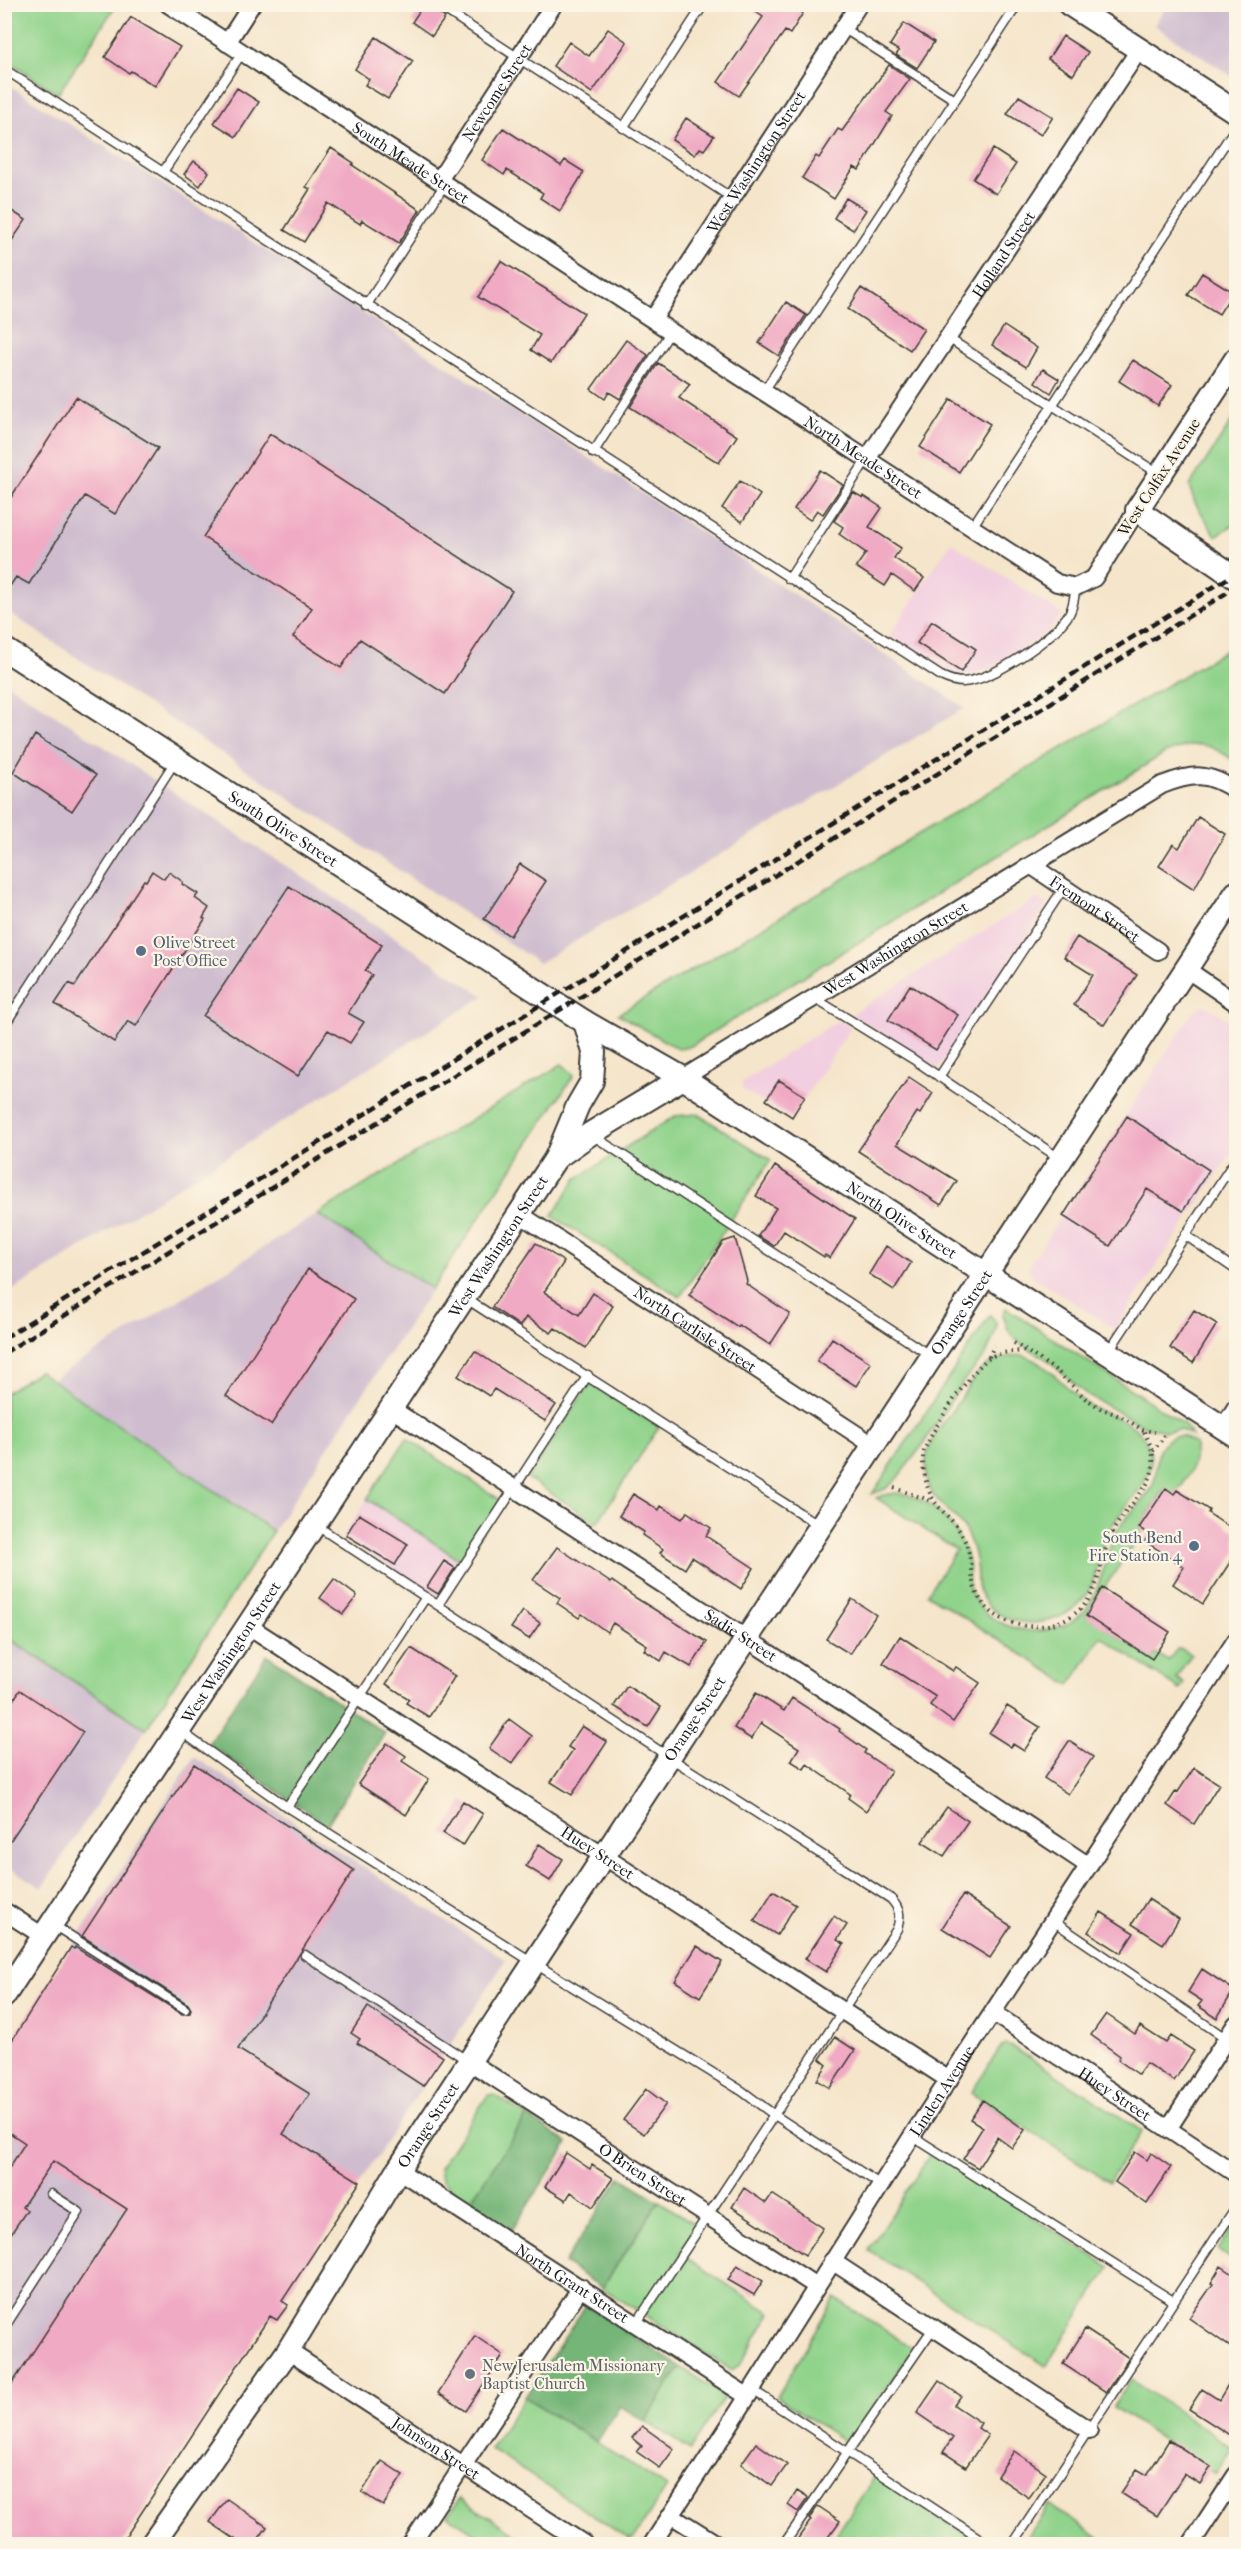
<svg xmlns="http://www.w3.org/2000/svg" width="1241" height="2549" viewBox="0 0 1241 2549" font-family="'IM FELL French Canon',serif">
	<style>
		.built { fill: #f2cfe0 }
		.industrial { fill: #cfbdcf }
		.green { fill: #90d38b; stroke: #567854; stroke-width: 1.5 }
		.forest { fill: #74b577; stroke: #48684a; stroke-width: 1.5 }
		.building { fill: #f0aac4 }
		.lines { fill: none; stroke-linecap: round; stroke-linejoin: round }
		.lane-casing { stroke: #3d3a36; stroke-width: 11 }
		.street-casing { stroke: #3d3a36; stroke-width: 20 }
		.secondary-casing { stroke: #3d3a36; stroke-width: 26 }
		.path { stroke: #3d3a36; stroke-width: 4; stroke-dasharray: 1.5 4.5; stroke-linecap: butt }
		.lane { stroke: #fff; stroke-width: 8 }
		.street { stroke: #fff; stroke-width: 16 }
		.secondary { stroke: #fff; stroke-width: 22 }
		.rail { stroke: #1c1c1c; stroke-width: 4.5; stroke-dasharray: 9 4.5; stroke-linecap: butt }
		.service-dot { fill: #5c6f8a; stroke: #fcf5e5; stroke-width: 2 }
		.worship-dot { fill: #6b7280; stroke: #fcf5e5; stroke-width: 2 }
		.labels { text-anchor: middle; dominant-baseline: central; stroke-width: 4.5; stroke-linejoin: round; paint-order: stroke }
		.street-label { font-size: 16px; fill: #1c1c1c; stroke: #fcf5e5 }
		.service-label { font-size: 16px; fill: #4e5e75; stroke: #fcf5e5; text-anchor: start }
		.worship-label { font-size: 16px; fill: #5b616d; stroke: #fcf5e5; text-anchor: start }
	</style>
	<rect width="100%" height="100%" fill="#fcf5e5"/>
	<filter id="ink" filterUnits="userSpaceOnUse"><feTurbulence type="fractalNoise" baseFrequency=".0167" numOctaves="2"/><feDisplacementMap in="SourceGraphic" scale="12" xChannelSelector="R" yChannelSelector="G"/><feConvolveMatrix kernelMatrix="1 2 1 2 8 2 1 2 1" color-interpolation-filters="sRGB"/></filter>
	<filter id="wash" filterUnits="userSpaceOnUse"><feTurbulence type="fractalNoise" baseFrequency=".008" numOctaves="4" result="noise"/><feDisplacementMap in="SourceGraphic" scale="24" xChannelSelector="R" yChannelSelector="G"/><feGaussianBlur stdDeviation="1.35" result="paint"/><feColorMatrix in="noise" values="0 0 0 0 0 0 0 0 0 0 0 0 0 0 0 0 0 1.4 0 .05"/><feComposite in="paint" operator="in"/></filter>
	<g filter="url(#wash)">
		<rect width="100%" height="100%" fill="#f5e5ca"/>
		<path class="built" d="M951,542L1062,614L1048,632L1033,643L989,669L967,676H954L889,636Z
			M1037,898L1047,905L938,1069L851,1014Z
			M1202,1005L1212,1009L1236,1025V1146L1115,1329L1031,1275L1028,1267L1192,1013Z
			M839,1020L851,1027L791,1119L742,1089V1082Z
			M367,1499L463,1562L438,1599L343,1537Z"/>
		<path class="industrial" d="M1167,5H1236V79L1154,25Z
			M4,82L588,457L965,708L539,963L5,610Z
			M5,682L484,996L5,1295Z
			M317,1214L432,1289L273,1531L51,1380Z
			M4,1636L146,1729L42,1888L5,1865Z
			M194,1757L506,1960L282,2301L288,2305L277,2320L270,2316L121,2544H5L4,2053Z"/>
		<path class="green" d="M4,5L5,4L116,5L58,94L5,59Z
			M1236,415V523L1216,536L1195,503L1189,486Z
			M1236,644V762C1207,742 1199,740 1165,753L691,1046L678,1049L618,1014Z
			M562,1064L574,1075L432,1289L317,1214Z
			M698,1114L771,1160L680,1297L552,1216L576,1179L675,1116Z
			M1006,1308L1184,1424L1192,1436L1180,1430L1166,1431L1146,1427L1088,1396L1048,1360L1018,1342L1008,1330L1003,1314Z
			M990,1315L996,1322V1330L986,1355L965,1379L922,1446L895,1481L885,1489L872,1494Z
			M1022,1355C1052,1365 1065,1390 1090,1406C1105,1415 1126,1418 1138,1431C1175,1469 1124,1501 1108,1532C1100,1548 1098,1567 1092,1584C1074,1630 1002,1638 979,1592C975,1583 978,1574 976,1565C975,1555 971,1543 967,1534C954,1506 924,1506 926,1462C927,1439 948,1418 960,1399C979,1369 986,1358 1022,1355Z
			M39,1371L273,1531L146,1729L5,1636V1393Z
			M590,1383L659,1427L597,1523L527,1478Z
			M1175,1436H1182L1195,1444C1196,1465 1187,1482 1174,1494L1165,1489L1139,1528L1143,1530L1086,1615L1152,1659L1156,1653L1168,1661L1177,1649H1182L1191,1655L1176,1678L1184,1683L1180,1690L1101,1637L1070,1685L927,1594L956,1550L876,1498C892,1491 904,1492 919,1499C944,1510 962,1536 968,1562C970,1570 967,1580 970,1589C982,1622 1020,1636 1053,1629C1103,1617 1098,1567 1117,1531C1126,1515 1142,1504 1151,1489C1163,1467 1148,1446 1175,1436Z
			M407,1438L502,1501L463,1562L367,1499Z
			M1006,2045L1013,2047L1142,2131L1109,2182L971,2093L1000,2048Z
			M488,2095H495L527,2116L469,2203C456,2193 440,2185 439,2168Z
			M932,2152L1110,2267L1046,2366L868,2250Z
			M659,2201L696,2225L679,2253L771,2313L740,2364L732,2370L602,2288Z
			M1236,2221V2262L1218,2250Z
			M835,2298L914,2349L847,2443L777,2397Z
			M680,2367L725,2396L690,2450L645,2421Z
			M1131,2380L1233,2448L1215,2474L1113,2407Z
			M525,2397L667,2487L634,2538L630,2540L490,2449Z
			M875,2476L973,2539L969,2544H830Z
			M459,2498L531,2544H491L448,2516Z
			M1049,2505L1108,2544H1023Z"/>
		<path class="forest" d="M267,1655L385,1733L327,1825L208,1744Z
			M527,2116L568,2143L512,2230L469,2203Z
			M620,2177L659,2201L602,2288L564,2263Z
			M586,2305L680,2367L645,2421L620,2406L597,2442L525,2397Z"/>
		<g id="blocks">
			<path class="building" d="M424,4H428L445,18L432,36L412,22Z
				M744,4H791L803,13L790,34L785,31L739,96L718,82L763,17Z
				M131,17L180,47L155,86L131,71L129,73L105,57Z
				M904,23L934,42L917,68L896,55L899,51L890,45Z
				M608,29L627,42L592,93L553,66L569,42L589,56Z
				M1063,36L1088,52L1073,75L1048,59Z
				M376,37L413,61L388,99L365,85L369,79L355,69Z
				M889,65L910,79L886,112L892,116L859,170L854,167L834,199L802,178L816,156L819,158L838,129L842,131Z
				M237,88L259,102L236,137L214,123Z
				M1019,96L1053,117L1041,135L1007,114Z
				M686,118L714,136L704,150L700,148L695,155L672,140Z
				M503,128L561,166L565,160L584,172L560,211L540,198L543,193L507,170L504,175L482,160Z
				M331,148L354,163L352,165L420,210L399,243L362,220L360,224L328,203L304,242L284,230L310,189L306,187Z
				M993,149L1016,164L996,194L973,179Z
				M194,161L209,172L200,186L184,174Z
				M846,198L866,210L853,230L834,218Z
				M4,206L26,220L4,252Z
				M501,261L584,313L551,363L531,350L540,335L478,297Z
				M1202,273L1233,292L1219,314L1188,295Z
				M861,288L924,329L910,350L848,309Z
				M786,302L806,315L779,356L759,343Z
				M1004,326L1037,348L1026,367L992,345Z
				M626,340L648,355L620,399L609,392L605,399L591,389Z
				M1133,360L1172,385L1158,406L1119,381Z
				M658,363L690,384L679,398L737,436L719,463L630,407Z
				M1043,369L1059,379L1051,393L1035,382Z
				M76,397L158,448L115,514L85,496L29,584L16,577L4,595V508Z
				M951,399L990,424L959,472L920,447Z
				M270,434L512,591L445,694L360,639L341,668L293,637L312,608L203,537Z
				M820,470L843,485L823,514L817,510L810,520L794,509Z
				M740,481L760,495L742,522L722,508Z
				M853,492L863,498L864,496L882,508L869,527L901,548L894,558L924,578L915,591L892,575L885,586L856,567L866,553L839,534L843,527L834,521Z
				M932,621L976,649L961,672L917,643Z
				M35,735L96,775L72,811L13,772Z
				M1198,817L1225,834L1194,889L1159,866L1173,844L1179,848Z
				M520,864L546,881L510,936L484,919Z
				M152,871L164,879L169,872L183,882L182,884L198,894L195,898L209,908L203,918L205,919L136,1026L128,1021L114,1042L55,1004L69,983L75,986L144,880L146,881Z
				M289,886L382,945L365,971L372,975L348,1013L364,1022L350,1043L328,1030L298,1076L203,1016Z
				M1077,937L1137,975L1104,1025L1074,1005L1093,975L1064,957Z
				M910,985L958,1015L936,1050L888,1020Z
				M909,1077L933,1093L920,1114L917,1112L897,1144L957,1181L941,1205L858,1151Z
				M779,1080L805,1096L792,1117L766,1100Z
				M1127,1116L1209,1170L1183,1211L1147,1189L1110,1246L1063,1216Z
				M775,1166L855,1219L830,1258L825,1255L824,1257L784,1231L774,1246L758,1236L776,1208L756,1196Z
				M735,1238L747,1281L746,1284L790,1314L770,1345L739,1325L738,1327L689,1295L723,1242Z
				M536,1243L564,1262L544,1292L579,1315L593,1293L613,1306L586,1348L555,1328L551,1333L526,1317L520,1326L492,1307Z
				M886,1246L911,1263L894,1290L869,1274Z
				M308,1269L354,1299L271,1425L226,1396Z
				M1194,1310L1217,1324L1193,1363L1170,1348Z
				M832,1338L871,1363L856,1386L817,1361Z
				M475,1351L556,1405L545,1421L494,1389L489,1396L458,1376Z
				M1166,1488L1174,1494L1177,1490L1209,1510L1208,1513L1236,1532V1553L1203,1604L1173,1584L1184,1567L1145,1541L1149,1534L1139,1528Z
				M633,1494L659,1510L661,1506L682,1519L687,1512L711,1528L706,1536L754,1568L741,1589L692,1557L685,1569L660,1553L663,1549L642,1535L644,1532L619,1516Z
				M359,1514L408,1544L395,1565L346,1535Z
				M557,1547L611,1583L612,1581L636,1598L707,1642L691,1667L666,1652L661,1661L644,1650L647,1645L613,1623L607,1632L582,1614L579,1618L557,1603L560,1598L533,1580Z
				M444,1561L455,1568L438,1594L427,1587Z
				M334,1579L357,1596L343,1614L320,1598Z
				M1102,1588L1170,1632L1152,1659L1086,1616Z
				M852,1599L876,1615L850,1654L826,1639Z
				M523,1611L540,1623L529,1639L511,1628Z
				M900,1636L953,1671L956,1667L980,1683L953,1722L930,1705L936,1697L883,1663Z
				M411,1648L455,1676L429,1717L406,1703L409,1699L386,1684Z
				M627,1686L661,1707L648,1727L614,1706Z
				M20,1690L83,1732L4,1850V1714Z
				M756,1693L784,1711L792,1698L840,1729L839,1731L866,1750L864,1753L891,1771L866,1811L848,1798L850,1794L807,1764L804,1769L791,1761L799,1748L761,1723L751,1739L734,1728Z
				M1007,1706L1040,1727L1024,1751L1013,1744L1011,1747L989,1733Z
				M509,1719L532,1736L512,1764L489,1748Z
				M582,1726L607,1742L572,1795L551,1782L573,1750L568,1747Z
				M1069,1741L1093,1757L1068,1794L1044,1778Z
				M387,1743L406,1756L402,1761L429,1779L406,1815L358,1784Z
				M194,1764L354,1870L238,2049L310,2094L283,2134L360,2182L282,2301L288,2305L277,2320L270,2316L121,2544H4V2396L127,2209L53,2161L22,2207L27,2210L4,2244V2176L25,2143L4,2129V2053L71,1947L74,1949L75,1947L182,2014L190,2013L191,2009L188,2004L82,1936Z
				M1194,1768L1219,1784L1194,1824L1167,1805L1176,1791L1178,1792Z
				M463,1801L483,1814L463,1846L443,1833Z
				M947,1807L968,1821L944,1856L922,1842Z
				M539,1844L563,1859L550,1881L526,1866Z
				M773,1891L796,1905L777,1935L754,1921Z
				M963,1895L1011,1926L990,1958L942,1928Z
				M1148,1899L1179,1919L1163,1944L1132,1924Z
				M1101,1912L1134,1933L1121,1953L1088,1932Z
				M834,1916L847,1925L837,1940L844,1944L826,1972L805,1959Z
				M697,1946L722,1962L700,1997L675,1981Z
				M1202,1969L1234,1990L1217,2018L1198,2006L1202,2001L1188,1992Z
				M368,2007L443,2057L423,2086L357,2043L360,2039L351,2033Z
				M1106,2014L1135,2034L1140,2026L1166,2043L1171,2036L1194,2051L1174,2081L1146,2063L1138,2074L1118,2060L1120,2056L1091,2035Z
				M835,2037L855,2050L830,2088L817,2080L827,2065L820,2059Z
				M646,2089L666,2104L644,2134L623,2120Z
				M983,2100L1025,2130L1012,2148L997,2137L978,2168L963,2159L983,2127L970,2119Z
				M1135,2152L1147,2160L1151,2153L1171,2167L1147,2204L1115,2182Z
				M566,2153L590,2169L592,2165L613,2178L593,2207L571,2192L566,2200L545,2187Z
				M744,2188L766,2203L772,2194L823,2228L805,2255L732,2207Z
				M737,2265L763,2281L754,2295L728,2280Z
				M1221,2266L1236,2276V2351L1189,2318L1213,2284L1211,2283Z
				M1085,2329L1129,2358L1106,2392L1063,2364Z
				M475,2336L503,2355L466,2411L438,2393Z
				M1236,2371V2427L1231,2436L1189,2409L1202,2389L1219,2400Z
				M939,2381L961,2396L954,2405L981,2423L978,2428L988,2435L966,2467L943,2452L953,2438L917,2413Z
				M642,2426L674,2449L660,2468L637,2452L642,2446L632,2438Z
				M1169,2440L1211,2467L1200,2484L1184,2474L1157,2516L1121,2493L1137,2469L1147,2475Z
				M756,2443L787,2465L772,2486L741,2464Z
				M1014,2451L1046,2473L1029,2498L997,2476Z
				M382,2461L403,2475L383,2506L362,2492Z
				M797,2491L808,2498L798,2512L788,2505Z
				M227,2499L267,2527L255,2544H242L210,2522Z
				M818,2506L840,2521L823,2544H794L811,2520L809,2519Z"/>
		</g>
	</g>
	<g filter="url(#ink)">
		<use href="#blocks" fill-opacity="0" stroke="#3d3a36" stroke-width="1.5"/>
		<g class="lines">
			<defs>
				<path id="lane" d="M436,4L732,198
					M843,28L955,100
					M4,69L941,676C949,680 955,682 963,682C993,680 1053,639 1069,614C1074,606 1074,596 1076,587
					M623,128L704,4
					M163,172L242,53
					M366,306L445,184
					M948,338L1159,474
					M764,391L1018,4
					M593,453L671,331
					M972,527L1236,127
					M789,579L867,459
					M814,998L913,1059L1059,1158
					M4,1026L176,760
					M939,1077L1063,889
					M592,1135L931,1356
					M1185,1235L1236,1270
					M465,1298L820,1526
					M1108,1352L1236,1159
					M314,1524L669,1757L891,1899C900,1909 901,1916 897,1929L636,2324
					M438,1605L588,1375
					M179,1730L287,1807L534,1963L742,2091L773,2114L881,2185
					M287,1807L426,1597
					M1053,1921L1227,2039
					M52,1924L185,2009
					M305,1955L468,2061
					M912,2136L1173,2301
					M4,2328L79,2212L51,2194
					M751,2389L988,2544
					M784,2544L934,2327
					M1013,2544L1236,2207"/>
				<g id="street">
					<path id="s1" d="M168,4L1057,583L1076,587L1094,578L1137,510"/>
					<path d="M227,43L252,4"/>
					<path id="s2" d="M439,180L554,4"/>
					<path id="s3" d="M653,319L859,4"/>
					<path id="s4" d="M867,459L1139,50"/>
					<path id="s5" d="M1032,866L1158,951"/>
					<path d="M1186,969L1236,1003"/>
					<path id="s6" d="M683,1078L1162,785C1193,773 1208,772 1236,791"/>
					<path id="s7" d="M518,1213L873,1445"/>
					<path id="s8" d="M390,1408L772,1655L1089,1866"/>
					<path d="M1223,1428L1236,1407"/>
					<path id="s9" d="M247,1625L949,2080"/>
					<path d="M4,1911L43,1936"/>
					<path id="s10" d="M993,2013L1236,2174"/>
					<path id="s11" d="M470,2062L816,2286"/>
					<path d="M1168,2129L1236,2024"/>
					<path id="s12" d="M398,2170L747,2396"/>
					<path d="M832,2261L1089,2430"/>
					<path id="s13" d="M288,2351L584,2544"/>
					<path d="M671,2515L717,2544"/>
					<path d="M411,2544L581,2287"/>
					<path id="s14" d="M652,2544L729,2426L912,2136L1236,1640"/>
					<path d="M1191,2544L1236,2475"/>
				</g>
				<g id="secondary">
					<path d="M1069,4L1236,112"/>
					<path d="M1236,359L1137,510L1236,578"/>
					<path id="s15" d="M4,649L585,1022L683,1078L1236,1436"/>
					<path d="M556,1158L578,1105L592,1081L594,1052L585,1022"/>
					<path id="s16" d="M4,1996L556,1158L590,1134L683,1078"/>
					<path id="s17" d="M152,2544L288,2351L398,2170L1236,893"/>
				</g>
			</defs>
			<use href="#lane" class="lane-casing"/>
			<use href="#street" class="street-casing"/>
			<use href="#secondary" class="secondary-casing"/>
			<path class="path" d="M1014,1343L1057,1371L1085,1398L1100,1408L1122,1417L1143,1430L1155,1432
				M1024,1351C1013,1352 998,1352 989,1358C972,1369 931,1431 924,1451C922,1459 923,1469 925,1477C932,1512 950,1511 963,1537C973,1555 969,1574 975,1589C991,1630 1046,1637 1078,1611C1102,1591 1099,1558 1112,1533C1132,1494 1172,1480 1143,1430
				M989,1357L994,1346
				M1153,1451L1166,1434
				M894,1488L932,1501"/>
			<use href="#lane" class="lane"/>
			<use href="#street" class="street"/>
			<use href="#secondary" class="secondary"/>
			<path class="rail" d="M4,1338L1236,573
				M4,1353L563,1008L1236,587"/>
		</g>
	</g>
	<g class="service-dot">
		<circle cx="141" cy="951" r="6"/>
		<circle cx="1194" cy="1546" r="6"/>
	</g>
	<circle class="worship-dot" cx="470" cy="2374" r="6"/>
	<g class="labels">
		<g class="street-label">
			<text stroke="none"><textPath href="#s2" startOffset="105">Newcome Street</textPath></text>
			<text stroke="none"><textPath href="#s1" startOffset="290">South Meade Street</textPath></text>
			<text stroke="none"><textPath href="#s3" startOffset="188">West Washington Street</textPath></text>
			<text stroke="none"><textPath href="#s4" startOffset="246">Holland Street</textPath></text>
			<text stroke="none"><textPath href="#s1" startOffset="830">North Meade Street</textPath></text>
			<text transform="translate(1159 477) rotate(-57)">West Colfax Avenue</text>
			<text stroke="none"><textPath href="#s15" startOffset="332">South Olive Street</textPath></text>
			<text stroke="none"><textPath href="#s5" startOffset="76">Fremont Street</textPath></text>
			<text stroke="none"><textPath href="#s6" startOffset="249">West Washington Street</textPath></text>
			<text stroke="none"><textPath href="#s15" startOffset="1064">North Olive Street</textPath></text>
			<text stroke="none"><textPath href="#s16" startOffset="898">West Washington Street</textPath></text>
			<text stroke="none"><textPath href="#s17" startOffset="1474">Orange Street</textPath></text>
			<text stroke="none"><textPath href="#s7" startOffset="212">North Carlisle Street</textPath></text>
			<text stroke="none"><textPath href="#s8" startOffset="418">Sadie Street</textPath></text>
			<text stroke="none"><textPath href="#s16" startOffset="412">West Washington Street</textPath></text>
			<text stroke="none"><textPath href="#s17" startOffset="988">Orange Street</textPath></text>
			<text stroke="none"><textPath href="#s9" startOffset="418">Huey Street</textPath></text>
			<text stroke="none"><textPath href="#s14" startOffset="538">Linden Avenue</textPath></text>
			<text stroke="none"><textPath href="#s10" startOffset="146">Huey Street</textPath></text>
			<text stroke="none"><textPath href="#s17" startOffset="502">Orange Street</textPath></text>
			<text stroke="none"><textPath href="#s11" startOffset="206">O Brien Street</textPath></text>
			<text stroke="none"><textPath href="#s12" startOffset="208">North Grant Street</textPath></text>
			<text stroke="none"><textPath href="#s13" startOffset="177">Johnson Street</textPath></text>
		</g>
		<g class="service-label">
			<text x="153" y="942">Olive Street<tspan x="153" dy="18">Post Office</tspan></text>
			<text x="1182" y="1537" text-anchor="end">South Bend<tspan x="1182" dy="18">Fire Station 4</tspan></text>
		</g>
		<g class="worship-label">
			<text x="482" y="2365">New Jerusalem Missionary<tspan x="482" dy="18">Baptist Church</tspan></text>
		</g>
	</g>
	<rect width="1241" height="2549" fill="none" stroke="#fcf5e5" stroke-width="24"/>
</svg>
